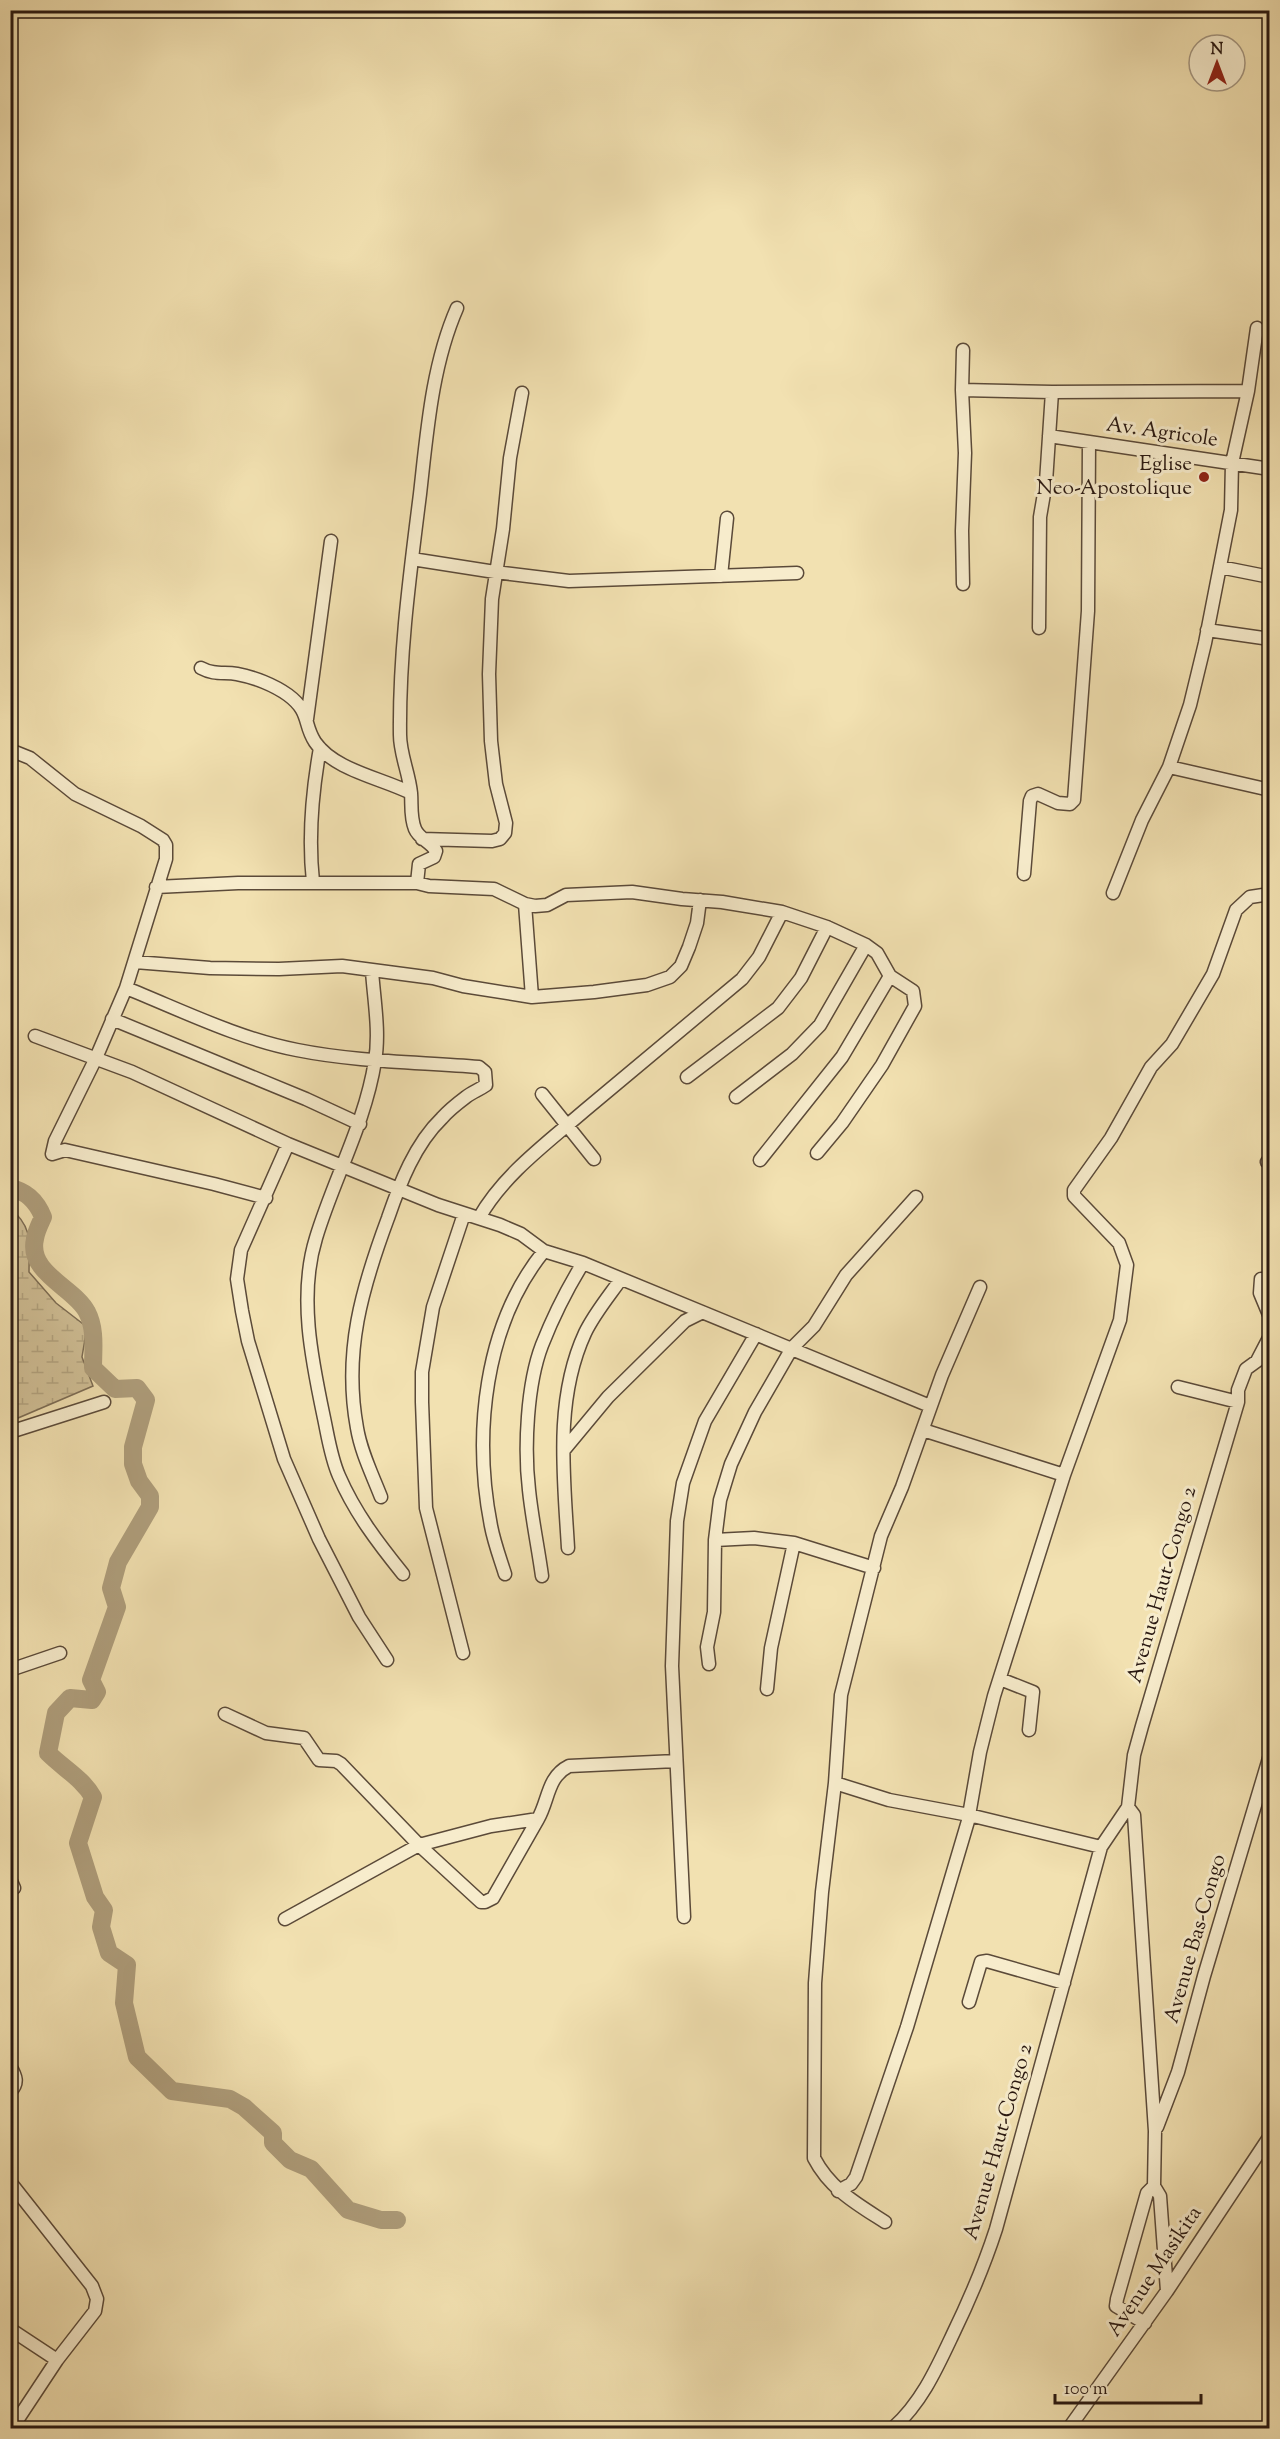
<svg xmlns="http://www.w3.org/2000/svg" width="1280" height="2439" viewBox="0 0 1280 2439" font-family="'Sorts Mill Goudy',serif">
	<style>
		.wetland { fill: url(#wetland-marsh); stroke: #7c6c54; stroke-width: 1.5 }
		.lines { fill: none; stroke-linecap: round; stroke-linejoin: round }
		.river { stroke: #ae9d7b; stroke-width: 18 }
		.minor-casing { stroke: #5b4a39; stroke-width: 15 }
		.minor { stroke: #f7eccc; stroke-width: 12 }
		.poi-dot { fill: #8f2418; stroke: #f7eccc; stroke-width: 2 }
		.labels { text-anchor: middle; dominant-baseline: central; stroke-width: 6; stroke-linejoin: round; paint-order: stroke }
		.street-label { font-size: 21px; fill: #291811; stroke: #f7eccc }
		.poi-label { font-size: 21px; fill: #291811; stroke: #f7eccc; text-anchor: end }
	</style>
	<defs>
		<pattern id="wetland-marsh" width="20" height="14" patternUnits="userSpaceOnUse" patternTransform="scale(1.5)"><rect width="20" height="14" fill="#d0bf96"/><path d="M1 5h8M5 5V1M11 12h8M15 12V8" fill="none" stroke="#b3a380"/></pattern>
	</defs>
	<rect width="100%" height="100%" fill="#f2e1b1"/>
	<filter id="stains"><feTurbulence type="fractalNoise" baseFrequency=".00333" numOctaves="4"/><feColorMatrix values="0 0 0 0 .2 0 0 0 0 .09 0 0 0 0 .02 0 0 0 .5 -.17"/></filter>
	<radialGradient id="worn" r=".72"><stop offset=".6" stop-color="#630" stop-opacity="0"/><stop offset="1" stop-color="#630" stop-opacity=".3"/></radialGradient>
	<path class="wetland" d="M10,1208C34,1228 29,1244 29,1272L56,1303L87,1327L82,1357L93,1386L11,1421Z"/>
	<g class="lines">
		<path class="river" d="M10,1188C27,1191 37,1202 43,1217C40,1224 36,1231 35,1239C27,1273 75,1288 87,1312C96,1329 93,1350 93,1368L115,1389L137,1388L146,1400L133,1447V1464L139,1481L150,1496V1507L118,1562L111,1588L117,1607L91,1680L97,1692L92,1700L70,1698L56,1713L48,1753C63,1768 83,1779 93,1797L78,1843L95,1897L104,1910L101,1927L109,1953L127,1965L124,2003L137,2057L172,2091L230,2099L244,2107L273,2133V2143L290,2160L311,2169L348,2210L381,2220H397"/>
		<defs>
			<path id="minor" d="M963,350L962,390L965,453L962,531L963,584
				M962,390L1052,392L1248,391
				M1049,436L1270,469
				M412,559L495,572L569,581L797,573
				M1220,567L1270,577
				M721,576L727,518
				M1039,628L1040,517L1046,482L1052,392
				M1207,630L1270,639
				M201,668C214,675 223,672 237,674C254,677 274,685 288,695C311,712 303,724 315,742C334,770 381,778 411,793
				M307,719L331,541
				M10,750L30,758L75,794L141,826L163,840L166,845V859L126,988L96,1058L55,1141L52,1154L65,1150L214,1184L266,1198
				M1169,767L1270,790
				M422,839L492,841L500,839L505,833L506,823L496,784L491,741L489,674L492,599L503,529L510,458L522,393
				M1024,874L1030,801L1032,796L1038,794L1058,803L1070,804L1074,800L1088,611L1089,442
				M313,882C308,837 312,793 320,748
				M417,883L419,864L434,857L436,851C431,842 419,839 415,829C410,817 412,805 411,793C409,773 400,754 400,735C399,654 410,574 420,494C427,432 432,365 457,308
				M156,887L238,883H417L429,886L494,889L525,904L535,906L547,905L566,895L632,892L682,899L722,902L782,912L827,927L866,945L877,953L890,976L913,991L915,1006L882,1065L842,1123L817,1153
				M1113,893L1142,820L1169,767L1190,705L1205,643L1231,510L1232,463L1248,391L1257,328
				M525,904L532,997
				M135,962L210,968L279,969L342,966L433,978L463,986L532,997L594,992L647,985L670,977L681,966L689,947L697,923L700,900
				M372,971C374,1000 380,1032 375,1061C365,1124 334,1178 316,1238C298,1296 312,1361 324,1418C328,1437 331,1458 339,1476C355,1513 378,1543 403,1574
				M126,988C181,1010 239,1039 297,1050C357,1062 418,1062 479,1067L485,1072L486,1085C479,1090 472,1092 466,1097C458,1103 449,1110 442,1118C415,1144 400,1183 388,1218C362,1288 343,1352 357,1428C361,1452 372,1474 381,1497
				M112,1019L306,1099L360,1124
				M35,1036L132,1072L288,1144L438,1205L500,1225L521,1234L544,1251L583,1263L930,1406
				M687,1077L778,1008L801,978L827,927
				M542,1094L594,1159
				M736,1097L792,1054L820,1025L866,945
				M288,1144L241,1250L237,1279L242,1311L248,1341L284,1459L319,1539L359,1617L387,1660
				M760,1160L842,1057L890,976
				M1267,1162L1270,1158
				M479,1218C503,1175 547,1143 584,1111C637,1067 690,1023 742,979L759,957L782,912
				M1261,1279L1260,1293L1270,1317
				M980,1287L942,1375L902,1487L881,1536L841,1695L835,1783L889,1800L969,1815L1101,1847L1128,1807L1134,1755L1142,1726L1238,1402V1390L1246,1369L1257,1361L1270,1336
				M1178,1387L1238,1402
				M923,1430L1064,1475
				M10,1432L104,1402
				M564,1450L608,1397L685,1321L701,1313
				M715,1540L754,1538L794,1543L874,1568
				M568,1548C564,1477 554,1400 585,1333C594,1314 609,1296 621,1279
				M505,1574C500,1558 494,1542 491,1526C473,1434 484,1325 544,1251
				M542,1576C538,1547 532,1519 529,1490C524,1448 527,1384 542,1345C553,1317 567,1289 583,1263
				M463,1653L426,1508L422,1402V1372L433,1307L464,1214
				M709,1664L707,1647L714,1612L715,1540L720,1500L731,1464L755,1412L792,1348L814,1326L846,1275L916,1197
				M10,1670L60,1653
				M1000,1679L1033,1692L1029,1730
				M767,1689L771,1648L794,1543
				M225,1714L266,1733L304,1738L319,1760L336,1761L341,1764L419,1845L481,1902H485L493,1898L538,1819
				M835,1783L822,1892L815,1983L814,2158C830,2189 857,2204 885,2222
				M1128,1807L1134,1815L1155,2131L1154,2186L1160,2196L1167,2291
				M10,1879L14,1888
				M684,1917L672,1666L677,1521L683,1483L705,1421L756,1334
				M285,1919L419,1845L491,1826L538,1819C549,1800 547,1777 569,1766L676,1761
				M969,2002L981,1962L987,1961L1064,1983
				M10,2066C16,2076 19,2083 10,2092
				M1157,2127L1178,2072L1204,1976L1270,1755
				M10,2182L92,2286L97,2299L95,2311L57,2360L12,2428
				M838,2191L851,2184L856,2177L907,2027L968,1821L980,1752L994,1696L1064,1475L1120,1320L1127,1265L1119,1243L1074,1196V1190L1111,1138L1151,1067L1172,1044L1213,974L1236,910L1250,897L1270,894
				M1145,2323L1116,2306L1117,2299L1147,2193L1154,2186
				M10,2329L57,2360
				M893,2428C921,2403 936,2370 952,2336C969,2301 984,2266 996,2229L1101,1847
				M1069,2428L1167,2291L1270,2136"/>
		</defs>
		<use href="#minor" class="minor-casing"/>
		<use href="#minor" class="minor"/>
	</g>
	<circle class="poi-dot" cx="1204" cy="477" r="6"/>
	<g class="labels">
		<g class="street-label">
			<text transform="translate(1162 433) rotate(8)">Av. Agricole</text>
			<text transform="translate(1163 1585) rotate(-74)">Avenue Haut-Congo 2</text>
			<text transform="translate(1196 1939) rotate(-74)">Avenue Bas-Congo</text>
			<text transform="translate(999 2142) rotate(-74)">Avenue Haut-Congo 2</text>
			<text transform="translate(1155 2272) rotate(-56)">Avenue Masikita</text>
		</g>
		<g class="poi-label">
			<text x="1192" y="465">Eglise<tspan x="1192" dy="24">Neo-Apostolique</tspan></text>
		</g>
	</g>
	<rect width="1280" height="2439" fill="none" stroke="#f2e1b1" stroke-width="36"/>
	<rect x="12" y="12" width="1256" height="2415" fill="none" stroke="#291811" stroke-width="3"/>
	<rect x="18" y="18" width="1244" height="2403" fill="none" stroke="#291811" stroke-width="1.5"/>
	<g transform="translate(1217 63)"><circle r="28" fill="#f7eccc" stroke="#a59781" stroke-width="1.5"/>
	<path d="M0-4.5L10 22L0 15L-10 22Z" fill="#8f2418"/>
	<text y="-9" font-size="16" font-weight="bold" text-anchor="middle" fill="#291811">N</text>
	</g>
	<path d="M1055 2394v9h146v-9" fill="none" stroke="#291811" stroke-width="3"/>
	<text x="1064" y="2394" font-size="18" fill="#291811" stroke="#f7eccc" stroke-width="4.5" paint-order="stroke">100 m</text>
	<rect width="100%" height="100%" filter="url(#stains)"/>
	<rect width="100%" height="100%" fill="url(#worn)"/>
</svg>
